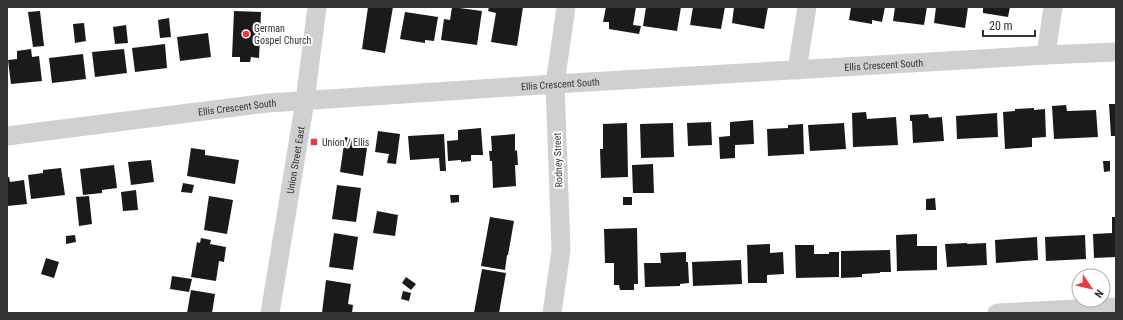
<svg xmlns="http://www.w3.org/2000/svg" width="1123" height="320" viewBox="0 0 1123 320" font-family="'Roboto Condensed',sans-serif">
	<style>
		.building { fill: #1a1a1a }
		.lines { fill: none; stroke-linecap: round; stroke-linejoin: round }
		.minor { stroke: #d0d0d0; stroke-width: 19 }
		.poi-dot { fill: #e63946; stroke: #fff; stroke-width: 1.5 }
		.labels { text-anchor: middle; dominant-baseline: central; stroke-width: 4; stroke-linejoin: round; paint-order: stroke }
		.poi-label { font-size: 10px; fill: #333; stroke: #fff; text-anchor: start }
		.street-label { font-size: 10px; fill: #333; stroke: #fff }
	</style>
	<rect width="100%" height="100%" fill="#fff"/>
	<path class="building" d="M368,7H393L385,53L362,49Z
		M452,7L482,11L477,45L441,40L444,19L450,20Z
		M489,7H523L517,46L491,42L496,13L488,11Z
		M606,7H636L633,25L641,26L639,34L609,29V22H603Z
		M646,7H681L677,31L643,26Z
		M693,7H725L721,29L690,25Z
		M734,7H768L764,29L732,23Z
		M851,7H885L882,22L872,20V24L849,20Z
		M895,7H927L924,25L893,21Z
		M936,7H968L965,28L934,23Z
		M983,7H1010L1008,17L983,13Z
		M40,11L44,46L33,47L28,12Z
		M234,11L261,12L259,58L251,57L250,62H240V57H232Z
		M405,12L438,17L434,41L425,40V43L400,39Z
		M169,18L171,37L160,38L158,20Z
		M84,23L86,41L75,43L73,24Z
		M126,25L128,43L115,44L113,27Z
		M208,33L211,57L180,61L177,37Z
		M165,44L167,68L135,72L132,48Z
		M31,49L32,57L39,56L42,81L11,84L8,60L17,59V51Z
		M124,49L127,73L95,77L92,52Z
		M83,54L86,79L52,83L49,58Z
		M1109,104H1116V136H1111Z
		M1066,105L1067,111L1096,110L1098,137L1054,139L1052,106Z
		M1034,108V110L1045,109L1046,137L1032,138V147L1005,149L1003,112L1015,111V109Z
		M866,112L867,119L896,117L898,145L853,147L852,113Z
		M997,113L998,137L957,139L956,116Z
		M928,114L929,118L942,117L944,141L913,143L912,121H910V115Z
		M753,120L754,144L735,145V158L720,159L719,137L730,136V122Z
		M711,122L712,145L688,146L687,123Z
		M627,123L628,177L601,178L600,149H603V124Z
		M673,123L674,157L641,158L640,124Z
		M844,123L846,149L810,151L808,125Z
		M803,124L804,154L768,156L767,129L788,128V125Z
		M481,128L483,155H471V161L461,162V160L448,161L447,141L458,140V130Z
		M378,131L400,134L396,164L387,163L389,154L375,152Z
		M444,134L446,171H440L439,158L410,160L408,136Z
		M515,134V151L517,150L518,165H515L516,186L493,188L492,161H490L489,151H492L491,136Z
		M345,137L368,141L363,176L340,172Z
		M191,148L205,150V155L239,160L235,184L187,176Z
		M151,160L154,182L131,185L128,162Z
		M1103,161H1110V171L1104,172Z
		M653,164L654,193H633L632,165Z
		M114,165L117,188L102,190V193L83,195L80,169Z
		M61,168L65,195L31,199L28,175L43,173V170Z
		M7,177H9L10,182L24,180L27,204L7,206Z
		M183,183L194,185L192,193L181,192Z
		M337,185L361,188L356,222L332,219Z
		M136,190L138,210L123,211L121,192Z
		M450,195H459V202L451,203Z
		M89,196L92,224L79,226L76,197Z
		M209,196L233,200L227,234L204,230Z
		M623,197H632V205H623Z
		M935,198L936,210H926V199Z
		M377,211L398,215L395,236L373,233Z
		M490,217L514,221L508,255H507L505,270L481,266Z
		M1112,217H1116V257L1094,258L1093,234L1112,233Z
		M637,228L638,284H634V290H620L619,285H614V263H605L604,229Z
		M334,233L358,237L353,270L329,267Z
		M917,234V246H937V270L897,271L896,235Z
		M75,235L76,242L66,244V236Z
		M1085,235L1086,259L1046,261L1045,237Z
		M1037,237L1038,260L996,263L995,240Z
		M201,238L211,240L210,244L226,247L224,262L219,261L216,281L191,277L197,242L200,243Z
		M967,243V244L986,243L987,265L947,267L945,244Z
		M770,244V253L783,252L784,274L767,275V283H748L747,245Z
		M795,245H814V254H829V252H839V277L796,278Z
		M890,250L891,272H880V273L862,274V277L841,278V251Z
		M686,252V262H688L689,283L680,284V286L645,287L644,263H661L660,253Z
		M46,258L59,262L54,278L41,274Z
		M741,260L742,284L693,286L692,262Z
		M482,269L506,273L499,313H474Z
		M172,276L192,279L189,292L170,289Z
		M406,277L416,284L411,290L402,283Z
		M326,280L351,284L348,304L353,305L352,313H322Z
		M191,290L215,294L212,313H187Z
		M403,291L411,293L409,301L401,299Z"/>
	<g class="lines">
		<g class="minor">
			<path d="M1046,55L1053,7"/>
			<path d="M797,70L807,7"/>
			<path id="s1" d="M7,136L268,103L555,84L1046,55L1116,52"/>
			<path id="s2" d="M270,313L305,101L317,7"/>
			<path d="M552,313L561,250L555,84L566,7"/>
			<path d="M997,313L1116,307"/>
		</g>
	</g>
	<g class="poi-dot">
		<circle cx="246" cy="34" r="4"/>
		<rect x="310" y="138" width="8" height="8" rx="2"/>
	</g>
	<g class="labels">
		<g class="poi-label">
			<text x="254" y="28">German<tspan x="254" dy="12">Gospel Church</tspan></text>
			<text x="322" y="142">Union / Ellis</text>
		</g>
		<g class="street-label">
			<text stroke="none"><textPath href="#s1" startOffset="880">Ellis Crescent South</textPath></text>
			<text stroke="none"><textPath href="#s1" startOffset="556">Ellis Crescent South</textPath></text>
			<text stroke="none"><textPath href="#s1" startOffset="232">Ellis Crescent South</textPath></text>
			<text stroke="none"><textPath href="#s2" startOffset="155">Union Street East</textPath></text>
			<text transform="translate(558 160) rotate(-92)">Rodney Street</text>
		</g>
	</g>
	<rect width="1123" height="320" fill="none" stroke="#333333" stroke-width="16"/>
	<g transform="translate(1091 288) rotate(125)"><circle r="19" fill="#ffffff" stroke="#adadad"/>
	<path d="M0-3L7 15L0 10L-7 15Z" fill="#e63946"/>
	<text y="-6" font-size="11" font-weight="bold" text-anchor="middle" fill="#333333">N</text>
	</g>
	<path d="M983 30v6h52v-6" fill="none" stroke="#333333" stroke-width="2"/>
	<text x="989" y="30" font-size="12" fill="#333333" stroke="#ffffff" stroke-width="3" paint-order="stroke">20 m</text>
</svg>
